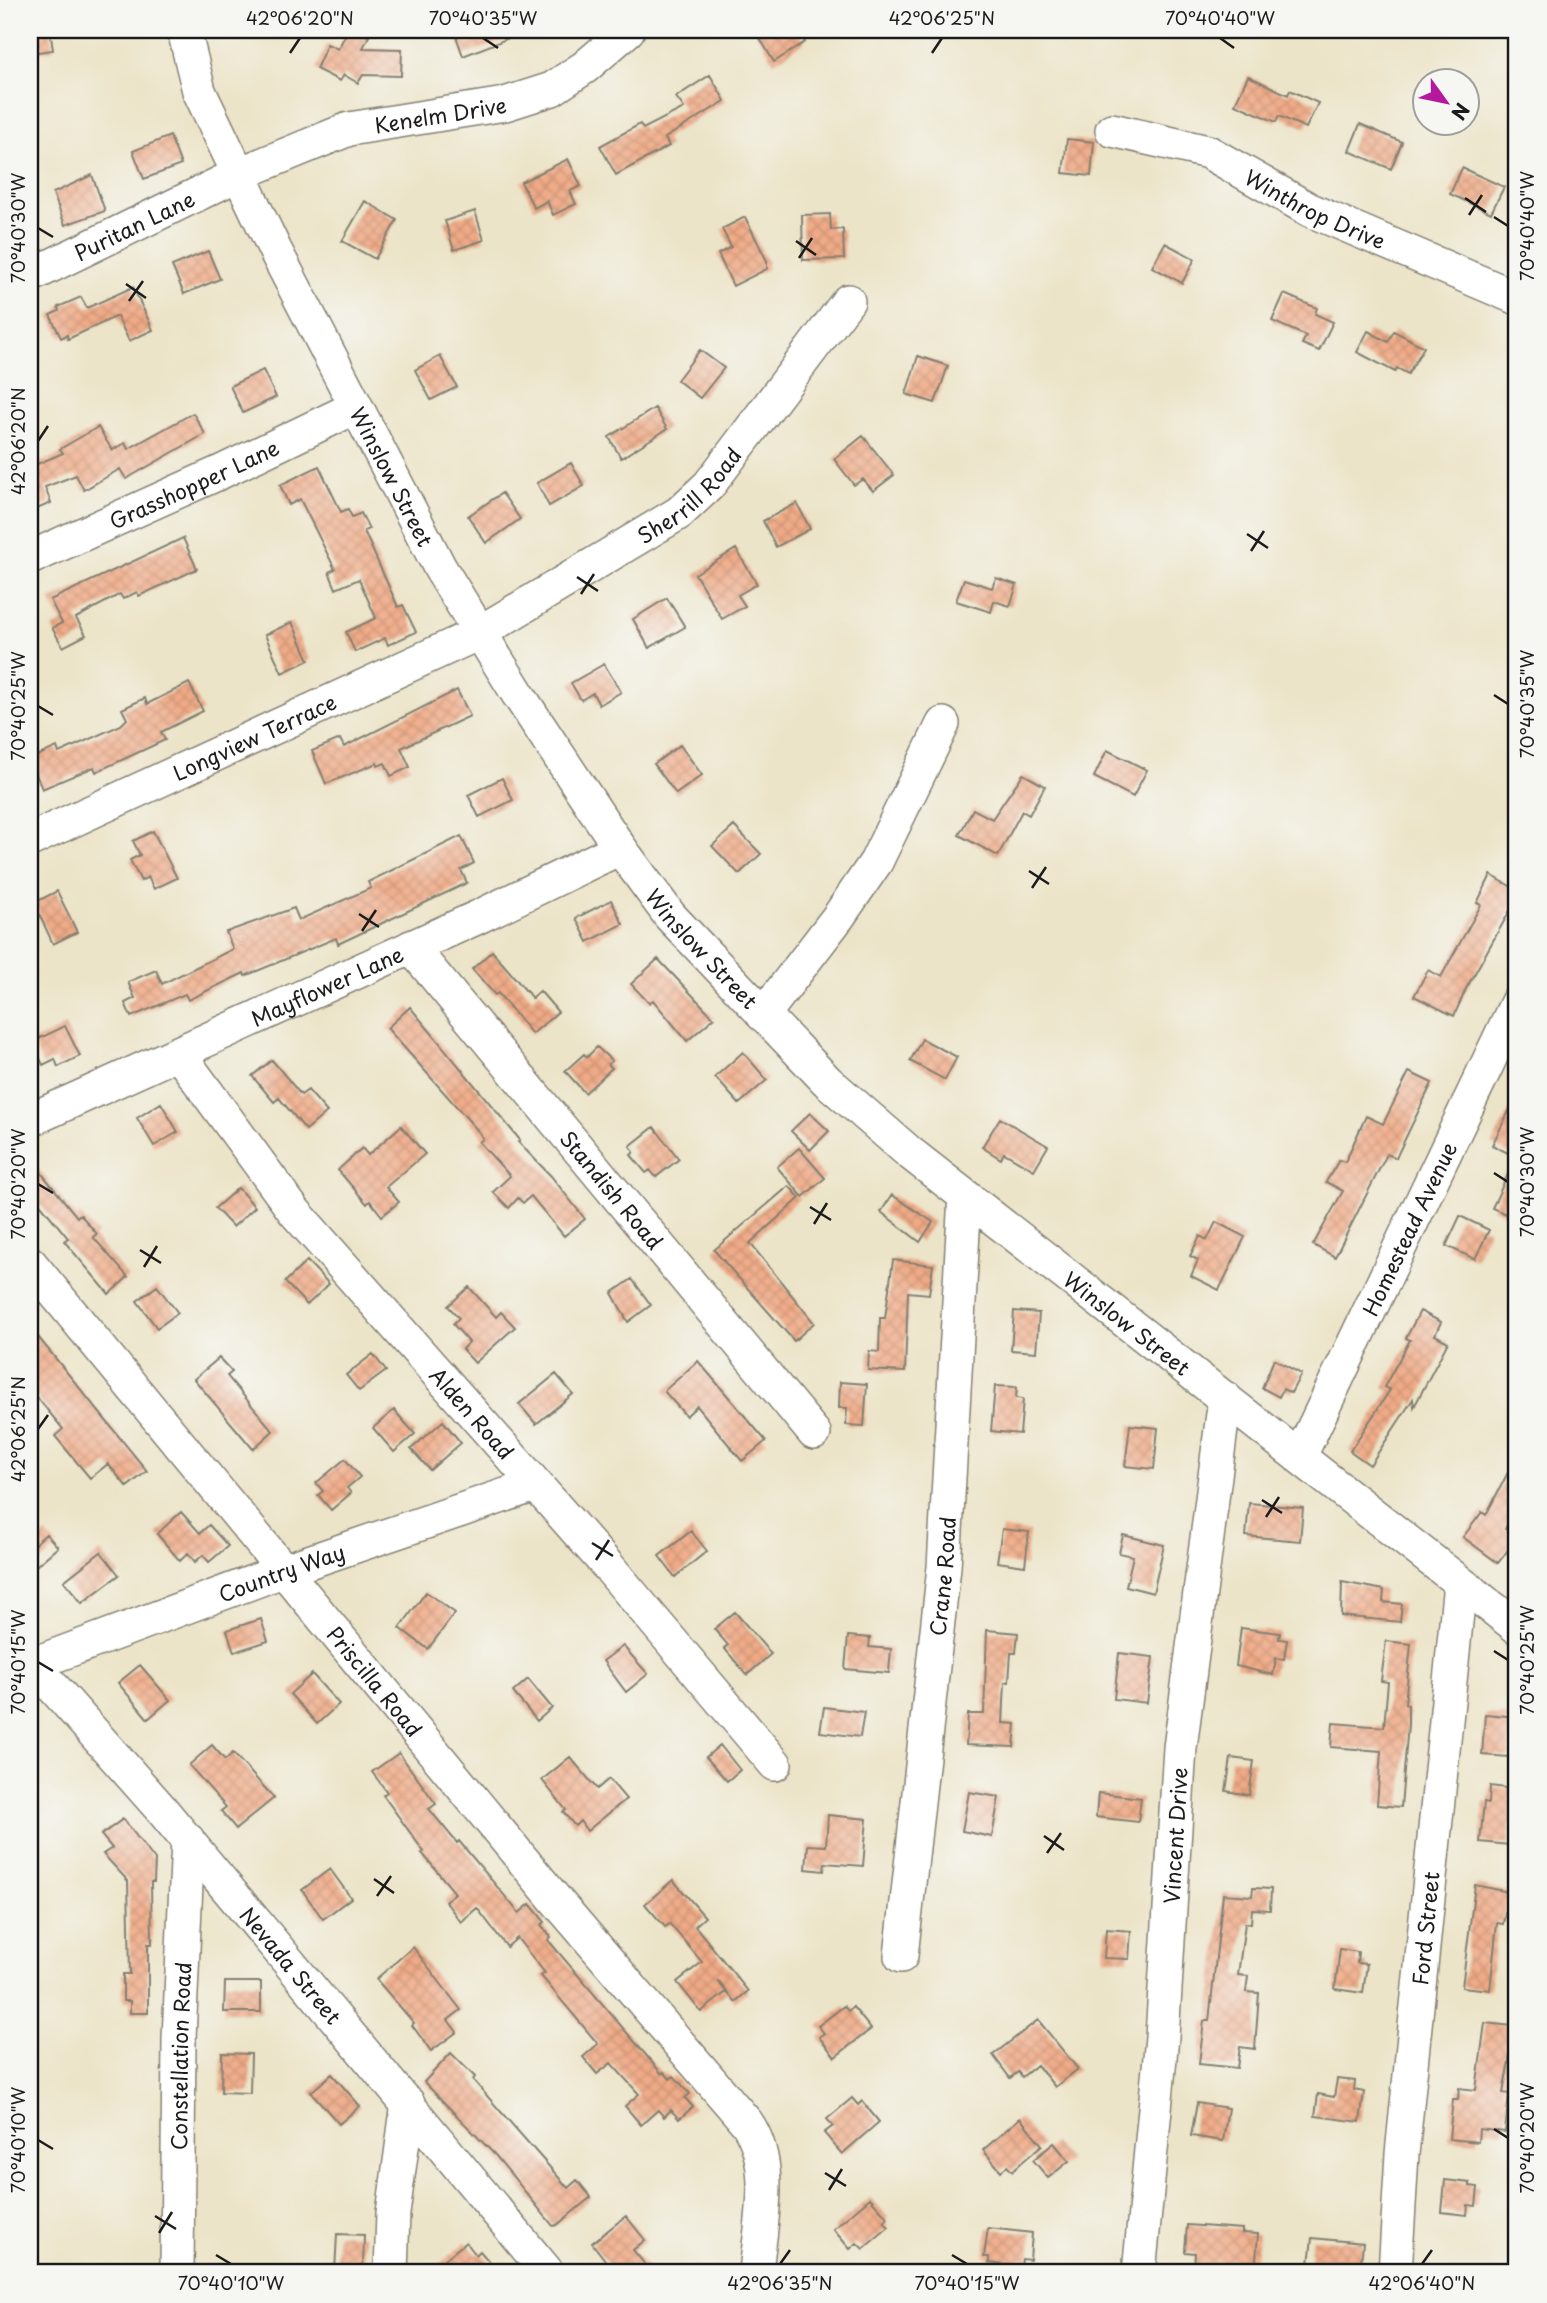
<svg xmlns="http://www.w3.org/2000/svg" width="1547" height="2303" viewBox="0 0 1547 2303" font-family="'Playpen Sans',sans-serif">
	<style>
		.building { fill: url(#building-cross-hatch) }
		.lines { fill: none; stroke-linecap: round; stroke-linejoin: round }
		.minor-casing { stroke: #848072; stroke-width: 36 }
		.minor { stroke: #fff; stroke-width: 33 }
		.ticks { fill: none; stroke: #1c1c1c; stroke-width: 2.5 }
		.labels { text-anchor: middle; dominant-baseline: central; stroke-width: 6; stroke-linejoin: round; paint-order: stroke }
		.street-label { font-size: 21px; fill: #1c1c1c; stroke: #f6f6f2 }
		.neatline { fill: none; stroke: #1c1c1c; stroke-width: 2.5 }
		.ticks-label { font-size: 18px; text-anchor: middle; fill: #1c1c1c }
	</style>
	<defs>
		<pattern id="building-cross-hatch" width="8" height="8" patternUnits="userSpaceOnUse" patternTransform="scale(1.75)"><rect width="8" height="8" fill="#f0ab87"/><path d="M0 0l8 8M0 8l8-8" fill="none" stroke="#cd9374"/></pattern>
	</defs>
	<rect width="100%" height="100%" fill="#f6f6f2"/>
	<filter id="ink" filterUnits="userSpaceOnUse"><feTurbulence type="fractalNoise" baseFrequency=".0143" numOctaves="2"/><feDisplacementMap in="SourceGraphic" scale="14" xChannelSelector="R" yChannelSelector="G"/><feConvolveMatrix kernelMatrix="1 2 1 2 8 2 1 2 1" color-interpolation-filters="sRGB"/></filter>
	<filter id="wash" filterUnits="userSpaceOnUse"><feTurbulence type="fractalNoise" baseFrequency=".00686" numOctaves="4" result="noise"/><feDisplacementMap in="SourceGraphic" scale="28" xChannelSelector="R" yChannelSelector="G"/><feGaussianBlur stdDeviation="1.57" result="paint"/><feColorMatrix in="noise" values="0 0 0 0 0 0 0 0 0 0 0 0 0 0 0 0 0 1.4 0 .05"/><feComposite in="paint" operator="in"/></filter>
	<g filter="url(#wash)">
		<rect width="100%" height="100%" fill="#ece4c8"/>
		<g id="blocks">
			<path class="building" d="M30,30H50L53,50L30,53Z
				M348,30L369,36L363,48L402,49L401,76L363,75L358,83L344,75L340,81L316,69L327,44L338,49Z
				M454,30H527V31L463,56Z
				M755,30H797L805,42L774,62Z
				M710,75L725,101L665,138L669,146L616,175L600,146L640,124L643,129L684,108L676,97Z
				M1248,76L1288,95L1290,90L1318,103L1306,128L1279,116L1276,122L1235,104Z
				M1360,124L1402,142L1391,169L1349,151Z
				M170,136L181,165L144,179L133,151Z
				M1067,139L1094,142L1091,176L1063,173Z
				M568,159L581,186L570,191L576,204L553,215L547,201L534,208L521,182Z
				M1462,168L1504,187L1491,213L1450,194Z
				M92,175L105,211L65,225L53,193Z
				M365,201L397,220L375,259L342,241Z
				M475,211L484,240L454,250L445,221Z
				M830,214L831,230L843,229L844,259L803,260L802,215Z
				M745,217L767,261V269L733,286L718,254L731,247L722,229Z
				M1165,243L1195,259L1182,283L1152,267Z
				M208,251L220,279L184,294L172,266Z
				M133,287L153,330L129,341L117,316L68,339L67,335L61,338L50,315L59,311L58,307L81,297L87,308Z
				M1284,294L1317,308L1315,314L1333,322L1319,351L1302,344L1306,336L1272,321Z
				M1368,331L1388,342L1394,331L1424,347L1408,374L1397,368L1395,372L1357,352Z
				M700,350L724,368L700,398L677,380Z
				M440,356L457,387L431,400L415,370Z
				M918,356L948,366L935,403L906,394Z
				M263,370L276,397L243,413L230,386Z
				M655,408L667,429L621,458L609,437Z
				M193,413L205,434L126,479L120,469L84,490L76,475L45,487L51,503L30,512V453L35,465L63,453L60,449L98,427L112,450L125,443L128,449Z
				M863,436L894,475L873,491L863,479L854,485L834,459Z
				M571,463L584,486L549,506L537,483Z
				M319,466L341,512L348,509L352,517L361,513L369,529L364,531L398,607L403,605L416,632L388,645L385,638L355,652L346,632L376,618L359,579L336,589L329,572L335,569L300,499L289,505L280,485Z
				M502,493L520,519L486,543L468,516Z
				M797,503L810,529L776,547L763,521Z
				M183,538L197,569L139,596L137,592L123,599L120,594L76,618L86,635L63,647L52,628L62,623L50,600Z
				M736,549L757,584L738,595L745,606L722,619L695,574Z
				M996,578L1017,585L1010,606L994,601L991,612L956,601L964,579L992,588Z
				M667,598L685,627L649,648L633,619Z
				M292,622L309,660L282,673L265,635Z
				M604,664L621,692L599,705L593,693L581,700L571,683Z
				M189,683L203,711L161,732L165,740L96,772L94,767L42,789L30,759L57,747L59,753L121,725L127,719L122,709L145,698L147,704Z
				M457,690L470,716L401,748L410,767L391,776L385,763L378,766L377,763L326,784L312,751L340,739L344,747Z
				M680,745L702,775L676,794L654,764Z
				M1107,750L1147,770L1133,797L1094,777Z
				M1023,774L1045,786L1029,815L1022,811L998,856L959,835L973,809L992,819Z
				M502,778L513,800L479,817L468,795Z
				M734,826L761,854L739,874L712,846Z
				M153,831L177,878L154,889L148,877L141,881L130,860L140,855L133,841Z
				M461,836L474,863L461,870L467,883L338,944L336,938L245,976L244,973L188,1000L185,994L131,1017L125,1003L135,998L128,982L156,970L162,984L233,949L226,932L294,908L299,920L371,888L368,882Z
				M1491,875L1517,890V898L1466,989L1454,1016L1414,996L1428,970L1441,977L1481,905L1477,903Z
				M57,891L77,932L53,944L34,903Z
				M611,900L623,924L588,942L576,918Z
				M492,951L532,998L540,991L558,1012L532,1034L498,993L495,995L472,969Z
				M658,959L714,1018L687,1041L653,1000L649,1003L631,984Z
				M410,1007L520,1140L518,1142L551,1176L585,1219L564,1236L531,1196L523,1203L518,1198L509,1208L493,1192L510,1176L479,1142L483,1139L479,1132L387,1028Z
				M65,1026L80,1056L58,1067L55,1059L43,1065L32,1042Z
				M922,1039L957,1057L945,1080L910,1061Z
				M597,1047L612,1061L608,1064L612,1068L585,1093L565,1071L584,1054L587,1057Z
				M743,1052L767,1080L739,1104L715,1077Z
				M272,1060L301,1095L308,1090L327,1112L306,1130L279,1098L274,1102L252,1076Z
				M1409,1072L1432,1083L1396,1158L1387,1154L1335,1257L1313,1245L1343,1191L1326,1182L1339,1160L1345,1162L1366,1116L1383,1124Z
				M1517,1095V1219L1492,1208L1516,1157L1492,1145Z
				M161,1103L178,1132L154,1146L137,1118Z
				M810,1113L829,1131L810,1150L791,1131Z
				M1000,1118L1048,1146L1034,1170L1004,1153L1001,1159L982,1147Z
				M401,1126L425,1154L386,1187L399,1202L382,1216L370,1201L367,1204L338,1170L362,1148L368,1155Z
				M654,1127L679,1159L656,1177L650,1170L646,1173L631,1155L634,1152L630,1146Z
				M799,1148L825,1178L803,1197L777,1167Z
				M30,1159L77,1217L80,1214L97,1234L93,1237L128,1277L109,1294L64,1241L68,1238L41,1205L30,1214Z
				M789,1186L800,1198L750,1243L814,1323L794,1341L714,1250Z
				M238,1188L255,1207L233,1227L215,1208Z
				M892,1195L933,1222L920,1242L881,1212Z
				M1460,1216L1489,1230L1475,1259L1446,1246Z
				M1216,1222L1245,1237L1219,1290L1191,1276L1198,1260L1190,1256L1200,1236L1207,1240Z
				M893,1260L933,1265L929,1294L908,1292L905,1372L868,1370L869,1351L879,1352L880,1318H885Z
				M307,1261L329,1284L307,1305L285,1282Z
				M632,1279L651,1305L628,1322L612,1293Z
				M157,1286L178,1313L157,1328L137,1301Z
				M469,1287L496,1317L501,1312L515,1327L475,1363L462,1349L469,1342L453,1324L459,1318L448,1306Z
				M1014,1311L1039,1313L1036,1352L1011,1350Z
				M1420,1311L1441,1322L1435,1335L1448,1342L1414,1407L1413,1399L1370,1465L1350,1451L1390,1390L1384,1387L1410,1340L1406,1338Z
				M30,1327L147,1471L127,1487L108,1464L90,1478L55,1436L63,1429L30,1389Z
				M373,1354L386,1371L359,1391L346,1375Z
				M219,1358L232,1372L227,1376L273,1431L253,1449L194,1379Z
				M1274,1359L1301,1374L1291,1393L1283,1389L1279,1397L1262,1388Z
				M698,1361L766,1441L742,1461L697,1406L686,1416L664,1391Z
				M556,1374L573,1394L536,1424L519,1404Z
				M840,1382L867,1384L864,1426L846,1425L847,1408H839Z
				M995,1386L1017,1387L1016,1398L1023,1399L1020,1434L991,1431Z
				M394,1410L415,1434L394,1452L373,1428Z
				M443,1421L461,1443L430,1470L411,1449Z
				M1130,1425L1158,1428L1154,1469L1125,1466Z
				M1517,1455V1505L1505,1529L1517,1538L1498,1563L1463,1537L1482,1512L1486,1515Z
				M345,1459L360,1477L347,1488L351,1493L331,1510L318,1495L323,1491L316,1483Z
				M1249,1503L1303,1508L1300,1541L1246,1536Z
				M181,1512L200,1533L209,1525L228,1546L209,1562L203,1555L195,1562L188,1553L180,1561L157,1534Z
				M1002,1529L1029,1532L1025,1566L997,1562Z
				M691,1531L707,1551L675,1577L659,1556Z
				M46,1534L58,1547L30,1571V1548Z
				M1123,1535L1164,1545L1153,1593L1126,1586L1133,1556L1119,1553Z
				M101,1552L119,1575L82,1603L64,1581Z
				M1342,1582L1384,1590L1383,1602L1402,1604L1400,1622L1341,1616Z
				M426,1592L455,1613L428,1649L400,1628Z
				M735,1612L771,1654L747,1675L724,1648L728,1645L714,1629Z
				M261,1619L268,1641L234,1652L227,1630Z
				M1241,1628L1280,1633L1279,1639L1287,1640L1284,1659L1276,1658L1273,1675L1236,1666Z
				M987,1630L1018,1633L1016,1653H1011L1009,1682H1005L1003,1723L1016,1724L1014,1747L966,1745L968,1714H984Z
				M848,1636L870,1638L869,1647L891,1649L889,1673L845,1669Z
				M1386,1641L1411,1644L1405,1704L1408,1705V1724L1401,1807L1377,1805L1381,1751L1331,1747L1333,1723L1384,1727L1388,1682L1381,1681Z
				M623,1646L648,1674L626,1692L603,1661Z
				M1119,1653L1153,1657L1147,1703L1114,1699Z
				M140,1665L170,1700L148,1719L118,1683Z
				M312,1674L339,1704L317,1724L290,1694Z
				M528,1679L552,1708L537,1721L513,1692Z
				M824,1707L864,1712L860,1737L820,1732Z
				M1485,1714L1517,1717V1736H1510L1509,1757L1482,1755Z
				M212,1745L225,1760L233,1753L274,1798L236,1829L221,1811L226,1807L189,1765Z
				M720,1745L740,1770L727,1781L706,1757Z
				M399,1753L436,1804L429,1809L457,1843L459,1841L519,1913L530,1904L545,1922L541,1925L551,1937L548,1940L662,2074L664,2072L670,2079L674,2076L690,2094L685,2098L693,2107L679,2119L671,2110L664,2117L658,2110L641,2125L625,2106L639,2094L611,2063L597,2074L583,2057L598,2044L541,1976L545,1973L517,1938L507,1947L477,1908L461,1922L445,1901L455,1893L422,1853L424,1852L383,1795L387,1792L372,1772Z
				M570,1757L597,1789L609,1779L626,1799L587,1831L580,1821L575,1826L563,1812L566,1810L542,1780Z
				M1231,1758L1254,1761L1249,1795L1226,1791Z
				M1490,1786L1514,1789L1509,1845L1480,1842L1484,1802L1489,1803Z
				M969,1792L999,1797L992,1837L962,1831Z
				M1098,1793L1141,1798L1138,1822L1096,1817Z
				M828,1815L867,1819L863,1866L825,1863L824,1871L806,1869L808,1845L826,1846Z
				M123,1819L155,1860L154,1882H151L152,1944H148V2013H130V2001H123V1974H130L128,1881L103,1854L112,1848L101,1835Z
				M330,1869L351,1898L323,1919L302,1890Z
				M673,1880L705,1917L695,1926L748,1991L735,2002L718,1981L726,1992L701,2012L677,1982L702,1962L670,1924L665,1927L645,1904Z
				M1475,1885L1509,1892L1503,1924L1497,1923L1490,1990L1462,1987Z
				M1253,1888L1271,1889L1270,1910L1252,1909L1251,1923H1245L1238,1975L1248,1976L1246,1992L1259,1993L1255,2049L1240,2047L1237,2068L1199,2064L1204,2021H1209L1223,1894L1252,1896Z
				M1106,1929L1131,1931L1129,1959L1104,1958Z
				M413,1947L461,2010L448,2020L457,2032L431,2051L412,2025L414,2023L376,1979Z
				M1340,1949L1358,1952L1357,1963L1367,1964L1363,1993L1335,1989Z
				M225,1982H261V2012H224Z
				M844,2006L848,2011L853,2007L871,2029L835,2057L819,2037L824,2033L818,2026Z
				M1038,2020L1078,2069L1055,2087L1037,2065L1022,2077L1018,2072L1010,2078L993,2055Z
				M1485,2023L1512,2026L1511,2034L1517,2035V2057L1510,2056L1503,2093L1509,2094L1505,2132L1479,2129L1478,2142L1449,2139L1453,2099H1458L1459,2088L1476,2090Z
				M222,2053L251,2054L250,2093L221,2092Z
				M451,2053L475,2077L473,2080L568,2188L577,2180L591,2197L557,2225L553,2226L496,2156L424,2082Z
				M332,2074L360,2106L339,2124L311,2092Z
				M1337,2079L1355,2081L1354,2090L1364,2092L1360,2122L1315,2116L1318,2094L1334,2097Z
				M852,2098L858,2105L862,2101L879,2122L842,2154L824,2133L833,2126L827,2119Z
				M1197,2103L1228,2108L1223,2141L1191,2136Z
				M1020,2118L1042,2145L1012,2171L1007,2166L1001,2171L983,2150Z
				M1054,2143L1069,2161L1048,2178L1033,2160Z
				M1445,2180L1470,2183V2186L1478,2187L1476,2206L1468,2205L1467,2215L1442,2212Z
				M870,2198L888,2218L884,2222L889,2227L863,2249L857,2243L850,2249L833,2229Z
				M626,2216L645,2240L633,2250L652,2273H615L592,2243Z
				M1187,2225L1242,2229V2233L1258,2234L1255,2273H1203V2268H1194L1195,2253L1185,2252Z
				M988,2228L1032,2233L1030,2260L1022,2259L1021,2267L989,2263V2257H984Z
				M337,2234L364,2235L363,2272L335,2271Z
				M1312,2238L1363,2243L1360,2273H1308Z
				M466,2242L476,2255L480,2251L499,2273H428Z"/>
		</g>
	</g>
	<g filter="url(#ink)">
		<use href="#blocks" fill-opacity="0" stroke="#848072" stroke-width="2"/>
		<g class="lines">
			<defs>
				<g id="minor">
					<path id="s1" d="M184,30L199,91L275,250L440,568L518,694L620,848L670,916L827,1081L910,1153L1517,1627"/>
					<path id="s2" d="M1112,130L1208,152L1310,210L1517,298"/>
					<path id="s3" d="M30,276L239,174L349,129L505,104L552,89L585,67L628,30"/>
					<path id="s4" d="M30,558L221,472L356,407"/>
					<path id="s5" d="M30,840L479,633L679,513L709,485L848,301"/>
					<path id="s6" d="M411,947L814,1433"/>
					<path d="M763,1015L839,916L876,862L943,724"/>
					<path id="s7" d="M179,1054L294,1211L607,1565L775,1764"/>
					<path id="s8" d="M30,1120L476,918L620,848"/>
					<path id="s9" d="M30,1263L555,1899L747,2123C776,2166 760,2224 756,2273"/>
					<path id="s10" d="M1300,1456L1517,1002"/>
					<path id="s11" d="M30,1661L162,1810L548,2273"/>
					<path id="s12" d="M30,1665L285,1570L535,1485"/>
					<path id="s13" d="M901,1956L944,1567L965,1196"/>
					<path id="s14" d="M177,2273L179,2038L188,1840"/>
					<path d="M391,2273L393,2213L408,2103"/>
					<path id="s15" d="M1139,2273L1162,2037L1180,1748L1225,1398"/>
					<path id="s16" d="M1395,2273L1402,2154L1460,1583"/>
				</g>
			</defs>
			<use href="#minor" class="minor-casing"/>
			<use href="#minor" class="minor"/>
		</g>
	</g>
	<path class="ticks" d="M483,38L498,48M1220,38L1234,48M290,53L300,38M932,53L942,38M1465,198L1486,212M1469,215L1482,195M1494,217L1508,226M38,228L53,237M796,241L816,255M799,258L812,238M126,284L146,298M129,301L143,281M38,441L48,426M1247,534L1268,548M1251,551L1264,531M577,577L598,591M581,594L594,574M1494,695L1508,704M38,706L53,715M1029,871L1049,884M1032,888L1046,867M359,914L379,927M362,931L376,910M1494,1173L1508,1182M38,1184L53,1193M810,1207L831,1220M814,1224L827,1203M140,1250L161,1263M144,1267L157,1246M38,1429L48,1415M1262,1500L1282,1513M1266,1517L1279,1497M592,1543L613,1556M596,1560L609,1540M1494,1651L1508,1660M38,1662L53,1671M1044,1836L1064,1850M1047,1853L1061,1833M374,1879L394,1893M377,1896L391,1876M1494,2129L1508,2138M38,2140L53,2149M825,2173L846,2186M829,2190L842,2169M155,2216L176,2229M159,2233L172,2212M216,2255L231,2264M952,2255L967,2264M780,2264L790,2250M1422,2264L1432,2250"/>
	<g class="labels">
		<g class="street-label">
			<text stroke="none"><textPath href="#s3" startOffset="444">Kenelm Drive</textPath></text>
			<text stroke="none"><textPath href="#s2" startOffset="220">Winthrop Drive</textPath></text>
			<text stroke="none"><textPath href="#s3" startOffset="116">Puritan Lane</textPath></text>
			<text stroke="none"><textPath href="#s1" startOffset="494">Winslow Street</textPath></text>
			<text stroke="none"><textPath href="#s4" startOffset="180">Grasshopper Lane</textPath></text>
			<text stroke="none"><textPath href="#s5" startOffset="747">Sherrill Road</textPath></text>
			<text stroke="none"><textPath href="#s5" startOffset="247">Longview Terrace</textPath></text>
			<text stroke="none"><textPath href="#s1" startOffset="1060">Winslow Street</textPath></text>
			<text stroke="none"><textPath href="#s8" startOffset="326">Mayflower Lane</textPath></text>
			<text stroke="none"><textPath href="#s6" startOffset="315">Standish Road</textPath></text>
			<text stroke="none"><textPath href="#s10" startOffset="252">Homestead Avenue</textPath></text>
			<text stroke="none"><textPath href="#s1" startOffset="1628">Winslow Street</textPath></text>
			<text stroke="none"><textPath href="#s7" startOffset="464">Alden Road</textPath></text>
			<text stroke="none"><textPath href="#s12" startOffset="268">Country Way</textPath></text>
			<text stroke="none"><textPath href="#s13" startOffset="382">Crane Road</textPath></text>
			<text stroke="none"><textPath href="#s9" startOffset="542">Priscilla Road</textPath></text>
			<text stroke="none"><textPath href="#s15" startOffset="439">Vincent Drive</textPath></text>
			<text stroke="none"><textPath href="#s16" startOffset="346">Ford Street</textPath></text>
			<text stroke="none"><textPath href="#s11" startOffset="401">Nevada Street</textPath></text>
			<text stroke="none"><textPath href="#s14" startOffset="217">Constellation Road</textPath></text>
		</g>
	</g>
	<rect width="1547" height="2303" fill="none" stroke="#f6f6f2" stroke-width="77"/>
	<g transform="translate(1446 102) rotate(123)"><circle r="33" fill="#f6f6f2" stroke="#9f9f9c" stroke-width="2"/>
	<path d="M0-5L12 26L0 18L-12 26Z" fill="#b5179e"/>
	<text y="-10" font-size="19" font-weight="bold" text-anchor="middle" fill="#1c1c1c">N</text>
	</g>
	<rect x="38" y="38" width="1470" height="2226" class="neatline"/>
	<g class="ticks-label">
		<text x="300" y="25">42°06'20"N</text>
		<text x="483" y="25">70°40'35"W</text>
		<text x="942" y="25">42°06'25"N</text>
		<text x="1220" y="25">70°40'40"W</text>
		<text transform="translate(1528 226) rotate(-90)" y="6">70°40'40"W</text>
		<text transform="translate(19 228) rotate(-90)" y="6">70°40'30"W</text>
		<text transform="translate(19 441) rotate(-90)" y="6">42°06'20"N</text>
		<text transform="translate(1528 704) rotate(-90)" y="6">70°40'35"W</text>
		<text transform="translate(19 706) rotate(-90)" y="6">70°40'25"W</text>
		<text transform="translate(1528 1182) rotate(-90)" y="6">70°40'30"W</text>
		<text transform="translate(19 1184) rotate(-90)" y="6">70°40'20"W</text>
		<text transform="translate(19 1429) rotate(-90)" y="6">42°06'25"N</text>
		<text transform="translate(1528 1660) rotate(-90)" y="6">70°40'25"W</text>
		<text transform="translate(19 1662) rotate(-90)" y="6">70°40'15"W</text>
		<text transform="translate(1528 2138) rotate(-90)" y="6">70°40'20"W</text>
		<text transform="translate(19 2140) rotate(-90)" y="6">70°40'10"W</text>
		<text x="231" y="2290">70°40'10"W</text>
		<text x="780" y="2290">42°06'35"N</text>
		<text x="967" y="2290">70°40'15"W</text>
		<text x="1422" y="2290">42°06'40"N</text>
	</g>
</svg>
